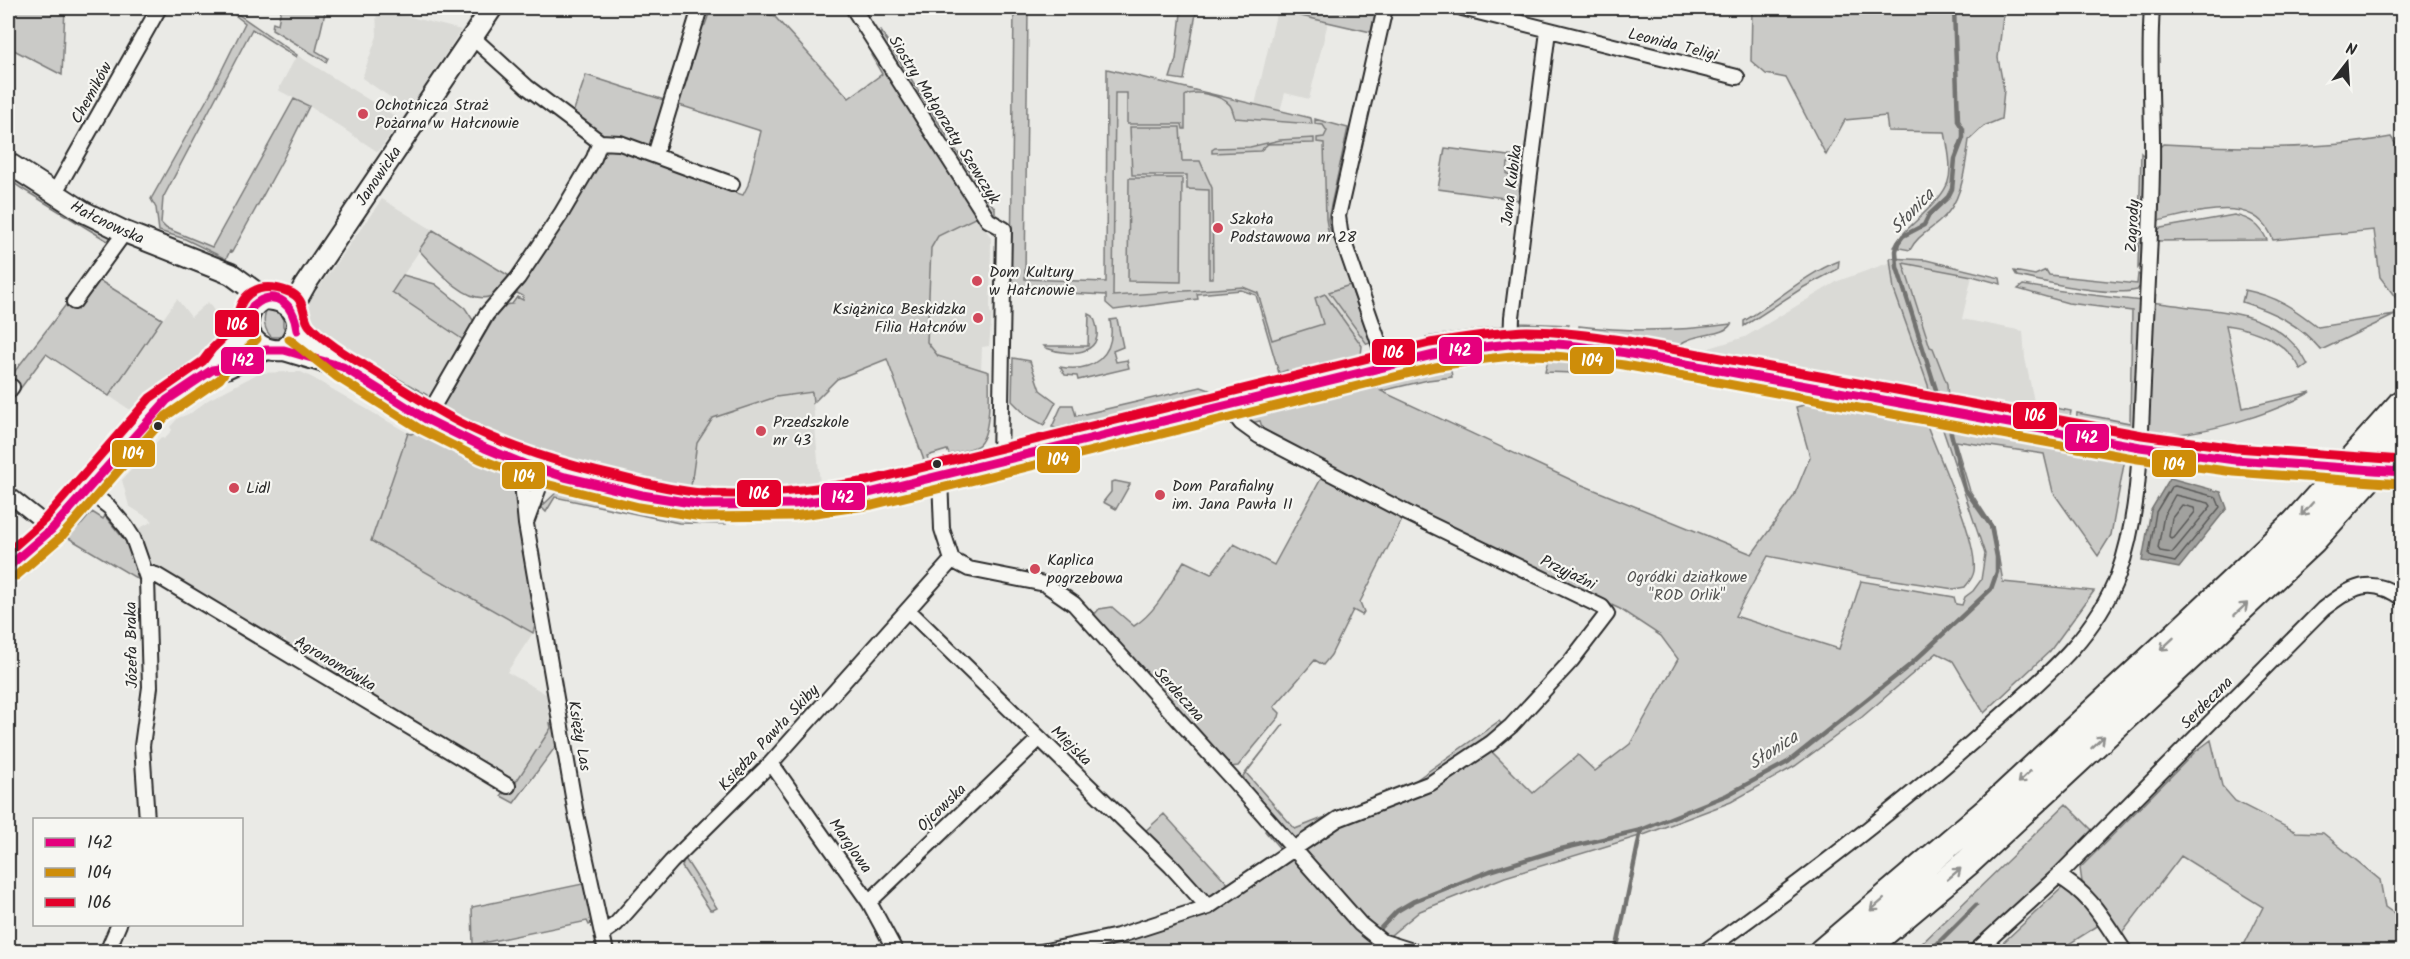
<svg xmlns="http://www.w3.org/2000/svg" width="2410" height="959" viewBox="0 0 2410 959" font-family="Kalam,sans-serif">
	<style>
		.built { fill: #dadad6 }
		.green { fill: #cacac7; stroke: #7a7a79; stroke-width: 1.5 }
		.water { fill: #a1a19e; stroke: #727270; stroke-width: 1.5 }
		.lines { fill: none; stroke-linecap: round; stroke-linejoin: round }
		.shore { stroke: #5a5a59; stroke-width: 1.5 }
		.stream { stroke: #727270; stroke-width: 4.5 }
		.street-casing { stroke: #2b2b2b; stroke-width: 18 }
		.secondary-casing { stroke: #2b2b2b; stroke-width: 24 }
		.highway-casing { stroke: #2b2b2b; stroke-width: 30 }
		.street { stroke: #f6f6f2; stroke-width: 14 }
		.secondary { stroke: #f6f6f2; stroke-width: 20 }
		.highway { stroke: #f6f6f2; stroke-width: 26 }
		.secondary-bridge-casing { stroke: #2b2b2b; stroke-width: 24; stroke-linecap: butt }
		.secondary-bridge { stroke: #f6f6f2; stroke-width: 20 }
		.bus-1-casing { stroke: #f6f6f2; stroke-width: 14 }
		.bus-2-casing { stroke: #f6f6f2; stroke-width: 14 }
		.bus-3-casing { stroke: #f6f6f2; stroke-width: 14 }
		.bus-1 { stroke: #e5007d; stroke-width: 9 }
		.bus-2 { stroke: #ce8d09; stroke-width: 9 }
		.bus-3 { stroke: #e4002b; stroke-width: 9 }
		.oneway { stroke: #90908e }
		.poi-dot { fill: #d1495b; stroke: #f6f6f2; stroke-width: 2 }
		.bus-dot { fill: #2b2b2b; stroke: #f6f6f2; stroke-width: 2 }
		.labels { text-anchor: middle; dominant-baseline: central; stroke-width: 4.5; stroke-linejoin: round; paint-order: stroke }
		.street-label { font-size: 16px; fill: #2b2b2b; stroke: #f6f6f2 }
		.poi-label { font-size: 16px; fill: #2b2b2b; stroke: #f6f6f2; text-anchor: start }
		.park-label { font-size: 16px; fill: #535352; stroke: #f6f6f2 }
		.water-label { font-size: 18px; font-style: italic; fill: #545453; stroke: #f6f6f2 }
		.line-badge { stroke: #f6f6f2; stroke-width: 2 }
		.badge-label { font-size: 16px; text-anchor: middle; font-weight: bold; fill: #fff }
	</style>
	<rect width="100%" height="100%" fill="#eaeae6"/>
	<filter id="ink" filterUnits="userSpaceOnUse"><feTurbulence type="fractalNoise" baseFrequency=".0167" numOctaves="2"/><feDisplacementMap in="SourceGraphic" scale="12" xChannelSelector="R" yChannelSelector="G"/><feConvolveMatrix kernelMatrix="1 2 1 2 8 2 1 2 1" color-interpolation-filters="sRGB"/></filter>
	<g filter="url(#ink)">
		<path class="built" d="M376,8L461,30L409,110L362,78L377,36Z
			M1277,10L1328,22L1309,99L1285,93L1280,111L1348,128L1328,219L1332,237L1371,343L1279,373L1256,295L1241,290L1106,303V288L1107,69L1255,105Z
			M297,55L401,120L378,152L309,106L278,90Z
			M918,124L991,238L990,312L992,314L989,346L982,347L979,419L918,444L887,359Z
			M382,199L433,230L392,292L465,341L430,397L371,363L310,322L307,304Z
			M1891,262L1894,290L1928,385L1930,397L1690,354L1745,337L1838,281Z
			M1903,262L1972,276L1962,319L2023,331L2025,358L2037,416L1944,399L1939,374Z
			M177,299L191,317L208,302L230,335L185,366L132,411L109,396Z
			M289,372H301L313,378L408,433L371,541L533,633L507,672L546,694L551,727L516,782L290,648L285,639H277L229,612L151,562L143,553L136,530L153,521L129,506L122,480L161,437L164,439L172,430L170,427L178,418L191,413L208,400L259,373Z
			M812,391L820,484L764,488L691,486L697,443L713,418L776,397Z"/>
		<path class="green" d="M8,8H65L62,75L8,47Z
			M226,8H229L297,55L296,57L252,29L163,198L161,223L166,228L212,247L294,99L309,106L283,159L232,252L230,251L226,259L185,239L159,231L156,208L151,199L210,94L245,23Z
			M281,8H326L316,51L328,58L326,62L272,29L273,22L278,24Z
			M711,8H754L775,17L849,98L882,74L871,55L875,54L979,216L938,236L931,248L927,342L938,356L989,372C989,389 992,437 977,446C969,450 958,452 949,454L947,450L927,456L929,462L925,463L887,359L837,379L813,403L812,392L776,397L713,418L697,443L691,486C666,485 642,479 618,474C555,459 497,440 440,410L502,305L512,304L517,297L523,300V296L513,291L563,218L605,149C622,142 694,172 713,181C724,185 731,192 743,195L748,185L761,131L676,104L662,151L724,175L721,177L662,154L659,151L698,29L705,25Z
			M1014,8H1028L1025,279L1106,282L1107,69L1311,118L1312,124L1235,118C1233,114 1233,109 1230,105C1223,96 1194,89 1185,96V129H1183L1182,124H1127V93H1115L1113,296L1243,287L1258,293L1272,340L1323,324L1315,298L1325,294L1362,346L1361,356L1292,375L1287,370L1279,373L1256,295L1241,290L1197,294L1198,299L1114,310L1106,303V295L1027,291L1013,285L1011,268Z
			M1175,8H1197L1184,80L1170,78L1176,59L1181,13Z
			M1266,8H1376L1371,32Z
			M1752,8H2004L1998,58L2004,90L2001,119L1984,126L1969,140C1965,167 1963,202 1940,221C1929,231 1917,236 1910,250L1894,247C1900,236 1906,230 1915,222C1952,186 1955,184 1945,132L1888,131L1886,116L1845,120L1826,155L1786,78L1766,74L1751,61Z
			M881,31L947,136L941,137L880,40Z
			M673,71L676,74L651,146L648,147L597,133L573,113L586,75L664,100Z
			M1315,119L1348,128L1328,219L1332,237L1329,236L1326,219L1324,143L1317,142V138L1324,137L1327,131L1323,125L1315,124Z
			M1130,127H1180L1182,161H1200L1212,188L1213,278H1209V190L1187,189V175H1132Z
			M2391,137L2397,146H2402V306L2380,277L2374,230L2273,240C2256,191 2195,214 2157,221L2160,147L2163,144C2239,148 2316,151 2391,137Z
			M1314,138V143L1268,144L1260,151L1212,153V150L1215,148L1250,147L1280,140Z
			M950,141L995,209V216H993L947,146Z
			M1445,148L1524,158L1523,165L1508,163L1507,174L1522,177L1519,200L1438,189Z
			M2141,153L2148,160L2142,263L2138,268Z
			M8,173L61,210L113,237L111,243L21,188L8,179Z
			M1129,178H1182L1181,282L1128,281Z
			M2234,215C2250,218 2260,225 2267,240L2157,241V231L2161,228Z
			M433,230L511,277C505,283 499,293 491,296C468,307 434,266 419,250Z
			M1890,258L1926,260L2000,278L2001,284L1972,276L1903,263L1930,347L1933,348L1947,384L1948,400L1930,397L1928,385L1894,290Z
			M1839,261L1838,269L1804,287L1744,326V321C1776,302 1805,274 1839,261Z
			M2046,270L2049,275L2137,284L2138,274L2141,276L2142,284L2137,290C2109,297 2046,282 2017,276L2014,271L2035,275Z
			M403,275L435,284L465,308L475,323L465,341L392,292Z
			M97,279L162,319L109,396L46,354L20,389L16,385L8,383V380L68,302Z
			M1350,285L1371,343L1367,344L1329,292Z
			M2023,285C2075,294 2128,299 2182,306C2210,310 2240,311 2266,324C2285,333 2299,347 2308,365L2301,370C2288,342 2255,329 2226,325L2243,408L2311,392C2272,414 2207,434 2162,435C2133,436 2104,429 2076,423L2077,413L2130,423L2132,311L2068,303L2018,289Z
			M2245,290C2278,297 2292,307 2318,327L2395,315L2321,350C2299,324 2274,312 2242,302Z
			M267,309H271L283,314V326L286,331L279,337H272C264,331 262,318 267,309Z
			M1089,314L1093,316C1110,354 1072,358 1046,348L1044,346H1088Z
			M1520,314V323L1569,325L1567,332H1522L1517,325Z
			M1117,319L1123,347L1113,351L1116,362L1127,360L1129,368L1078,380L1077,376L1065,375L1060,367C1092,373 1117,356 1110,320Z
			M1731,324C1722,339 1690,330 1674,350L1579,334V326C1630,332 1680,331 1731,324Z
			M1503,326L1497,334L1427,346L1426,337Z
			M1556,357L1576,358L1574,373L1545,372L1548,360Z
			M1013,358L1030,361L1040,390L1056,402L1044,425L1027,416L1012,401Z
			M371,363L427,395V404L363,365Z
			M1450,364L1452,377L1428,380L1381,391L1580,484L1752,554L1794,496L1810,457L1796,407L1804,405L1808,398L1912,416L1923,422L1928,428C1940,459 1978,542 1974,571C1973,578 1969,582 1965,587L1954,589L1862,575L1768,556L1735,616L1839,649L1861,581L1954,597L1956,604L1962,605L1965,597L1973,591L1981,580L1985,554L1941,424L1943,421L2126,453L2111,535L2098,556L2053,492L2044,454L1955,441L1970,491L1993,526L2003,582L2094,591L2050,651L1984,713L1953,661L1937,653L1862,717L1795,766L1731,802L1646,834L1505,877L1420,911L1386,939L1370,928L1303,850L1326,833L1490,750L1533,793L1578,755L1595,771L1630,744L1678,659L1661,636L1620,609L1468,538L1264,433L1260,421L1251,423L1245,419L1250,412Z
			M1201,387L1224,395L1100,425L1092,421L1056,428L1052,427L1062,405H1073L1076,416Z
			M2036,404L2071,411L2069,422L2037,416Z
			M424,430L503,469L511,478L514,487H518L537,619L533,633L371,541L408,433L411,434Z
			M1323,475L1403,518L1360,602L1364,612L1362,615L1353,610L1331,655L1323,665L1315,660L1274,707L1280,713L1279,717L1238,766L1230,767L1095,618L1094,615L1099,609L1112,607L1134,626C1157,612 1170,583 1184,561L1211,574L1234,544L1274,565Z
			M1115,481L1130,484L1116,509L1103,502L1111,492V482Z
			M560,489L661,511L726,517V524L679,523L555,497L546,512L541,507Z
			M92,512L103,519L105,516L127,543L134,564L141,572V581L67,537L40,559L39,557L82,524Z
			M290,648L516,782L551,728L550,723L555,725L567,793L565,794L556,746L514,803L501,796L504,792L514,788L515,785L289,650Z
			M1499,721L1503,726C1477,747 1440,775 1409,785Z
			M1284,724L1246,773L1295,829L1397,789L1299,838L1290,839L1251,795L1243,776Z
			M1037,728L1143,833L1164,814L1231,887L1282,851L1265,831L1270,827L1284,843L1286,850L1213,901L1208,900L1036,731Z
			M2211,740L2222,786L2235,801L2296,832L2323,833L2380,880L2385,907L2402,919V951H2241L2263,907L2181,856L2120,936L2082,882L2080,868L2195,752Z
			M2066,804L2094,832L1967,951L1913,952Z
			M577,857H579L591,908V924L589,925L587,921L473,945L472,907L583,884Z
			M684,857L717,908L713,910H710L682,867Z
			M1291,857L1297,858L1370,938L1373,948L1371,952H1055L1088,946L1098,949L1110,947L1129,935L1204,912Z
			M2063,887L2083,901L2099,925L2058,951L1993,952Z"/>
		<path class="water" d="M2170,478L2221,492L2227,508L2179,568L2142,561L2151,510Z"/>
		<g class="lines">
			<path class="shore" d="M2175,486L2216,497L2220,507L2175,562L2152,557L2149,554L2156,512L2171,487Z
				M2175,495L2209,503L2211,506L2172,553L2160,551L2158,548L2164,515Z
				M2182,505L2194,508L2195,512L2174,538L2171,539L2169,536L2172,518Z"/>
			<path class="stream" d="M1938,396L1897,267L1896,251L1898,243L1903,236L1924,225L1929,215L1948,197L1952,189L1955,159L1963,138V129L1958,121L1954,8
				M1377,932L1397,911L1414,901L1490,871L1561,849L1641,830L1727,795L1788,762L1910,665L1991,589L1997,572V557L1991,526L1965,489L1950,429
				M1361,952L1363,949
				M1614,952L1618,942L1641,830
				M1929,952L1976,905"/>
			<defs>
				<path id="street" d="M853,8L988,220L1004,229L1000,462
					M1385,8L1338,216L1340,231L1387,366
					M1462,8L1737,77
					M600,142L620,143L732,184
					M655,155L700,8
					M54,194L159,8
					M74,302L125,232
					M1511,344L1512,317L1548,31
					M8,392L12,387
					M426,419L486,315L518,278L561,214L594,158L600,142L527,87L471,36
					M524,464L522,483L526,524L576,814L606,952
					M940,477L942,529L952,560L969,569L1045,584L1074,604L1234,781L1360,924L1381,941L1416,952
					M87,490L109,507L126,527L133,538L147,578L150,687L142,746L147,820
					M8,494L52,529
					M527,520L545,471
					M145,572L156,575L508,786
					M909,611L1171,866L1208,907
					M771,763L869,902L896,952
					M2058,876C2091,894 2104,921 2125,952
					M869,902L1039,739
					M603,933L616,924L671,862L771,763L952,560
					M107,952L119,924
					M1041,952L1118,936L1208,907L1338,819L1431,783L1491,743L1511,726L1571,661L1607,614L1602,607L1409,514L1259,436L1241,423L1228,406
					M1704,952C1806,879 1906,803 1999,718C2045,677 2096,635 2118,575C2140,515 2140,447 2143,384C2146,311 2151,239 2152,167C2153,114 2148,61 2152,8
					M1975,952L2058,876L2323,609C2352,587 2370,575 2402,598"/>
				<g id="secondary">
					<path id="s1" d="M8,163L84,212L125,232L231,274L265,299"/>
					<path d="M265,299C298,301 307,326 284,350C245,354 236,311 265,299Z"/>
					<path id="s2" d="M294,313L296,301L305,285L492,8"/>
					<path d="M297,330L343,367L426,419L485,448L545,471L642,495L703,505L794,504L869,493L1433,355C1459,351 1485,345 1511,344C1550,341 1589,347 1626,353L2140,447L2235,460L2295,466"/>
					<path d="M284,350L337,366"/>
					<path d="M212,370L226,368L265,350"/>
					<path d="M8,567L52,529L158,407L212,370L221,357L249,330"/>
				</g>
				<path id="highway" d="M1822,952L1985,813L2182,630L2295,523L2402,403
					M1861,952L1967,863L2199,648L2313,540L2402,441"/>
			</defs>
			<use href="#street" class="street-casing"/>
			<use href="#secondary" class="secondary-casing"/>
			<use href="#highway" class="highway-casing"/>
			<use href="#street" class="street"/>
			<use href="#secondary" class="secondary"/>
			<use href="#highway" class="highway"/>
			<defs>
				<path id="secondary-bridge" d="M2295,466L2402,472"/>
			</defs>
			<use href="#secondary-bridge" class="secondary-bridge-casing"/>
			<use href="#secondary-bridge" class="secondary-bridge"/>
			<defs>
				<path id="bus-1" d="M249,330V313L253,306C276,286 294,306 297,330
					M8,567L52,529L167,400L212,370L226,368L265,350H284L343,367L426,419L485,448L524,464L565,477L642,495L703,505L794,504L869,493L1433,355C1464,350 1494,344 1525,343C1559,342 1593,348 1626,353L2140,447L2235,460L2402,472"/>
				<path id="bus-2" d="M289,339L337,377L420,429L480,459L542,483L639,507L702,517L794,516L872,505L1435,367C1466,362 1496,356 1527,355C1560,355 1592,360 1624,365L2138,459L2234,472L2401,484
					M16,576L61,537L166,416L220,379L230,365L257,339"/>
				<path id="bus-3" d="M8,552L44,520L150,398L203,361L212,349L237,325C237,293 259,280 289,292C306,298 302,316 309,325C320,338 349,357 364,365C395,384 425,404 457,421C509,448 563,464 620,477C647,484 676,491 704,493C759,497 813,489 867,481L1430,343C1462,338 1494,332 1527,331C1561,331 1594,336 1628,341L2142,435L2236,448L2402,460"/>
			</defs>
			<use href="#bus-1" class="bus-1-casing"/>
			<use href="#bus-2" class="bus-2-casing"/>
			<use href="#bus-3" class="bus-3-casing"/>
			<use href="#bus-1" class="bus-1"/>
			<use href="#bus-2" class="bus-2"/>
			<use href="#bus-3" class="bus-3"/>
		</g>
		<defs><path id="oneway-shaft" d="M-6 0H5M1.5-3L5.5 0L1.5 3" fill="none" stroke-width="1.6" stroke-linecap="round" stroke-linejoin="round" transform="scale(1.5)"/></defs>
		<g class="oneway">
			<use href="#oneway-shaft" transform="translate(2307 509) rotate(132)"/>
			<use href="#oneway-shaft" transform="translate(2241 609) rotate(-43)"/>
			<use href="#oneway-shaft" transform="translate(2167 644) rotate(137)"/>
			<use href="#oneway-shaft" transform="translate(2098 742) rotate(-43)"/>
			<use href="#oneway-shaft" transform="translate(2024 777) rotate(137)"/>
			<use href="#oneway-shaft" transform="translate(1954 874) rotate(-40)"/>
			<use href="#oneway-shaft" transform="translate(1877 905) rotate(139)"/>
		</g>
	</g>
	<g class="poi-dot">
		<circle cx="363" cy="114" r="6"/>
		<circle cx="1218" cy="228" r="6"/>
		<circle cx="977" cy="281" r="6"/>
		<circle cx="978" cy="318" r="6"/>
		<circle cx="761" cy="431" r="6"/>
		<circle cx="234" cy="488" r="6"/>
		<circle cx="1160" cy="495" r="6"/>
		<circle cx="1035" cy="569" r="6"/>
	</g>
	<g class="bus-dot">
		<circle cx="158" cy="426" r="5"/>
		<circle cx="937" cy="464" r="5"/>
	</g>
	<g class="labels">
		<g class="street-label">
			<text transform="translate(1673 45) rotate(14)">Leonida Teligi</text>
			<text transform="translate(92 93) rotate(-61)">Chemików</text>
			<text transform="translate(944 120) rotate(58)">Siostry Małgorzaty Szewczyk</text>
			<text stroke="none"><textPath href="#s2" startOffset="162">Janowicka</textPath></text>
			<text transform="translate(1512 185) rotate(-83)">Jana Kubika</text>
			<text stroke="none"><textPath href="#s1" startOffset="116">Hałcnowska</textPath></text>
			<text transform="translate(2133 226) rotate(-87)">Zagrody</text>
			<text transform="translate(1568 573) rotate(26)">Przyjaźni</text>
			<text transform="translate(132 645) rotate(-91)">Józefa Braka</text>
			<text transform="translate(335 664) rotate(31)">Agronomówka</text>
			<text transform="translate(1179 695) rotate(48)">Serdeczna</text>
			<text transform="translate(2207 703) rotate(-45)">Serdeczna</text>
			<text transform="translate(579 736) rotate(80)">Księży Las</text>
			<text transform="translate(769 738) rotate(-47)">Księdza Pawła Skiby</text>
			<text transform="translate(1071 746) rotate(44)">Miejska</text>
			<text transform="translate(942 808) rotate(-44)">Ojcowska</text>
			<text transform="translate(850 846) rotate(55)">Marglowa</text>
		</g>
		<g class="poi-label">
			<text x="375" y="105">Ochotnicza Straż<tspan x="375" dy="18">Pożarna w Hałcnowie</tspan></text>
			<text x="1230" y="219">Szkoła<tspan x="1230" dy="18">Podstawowa nr 28</tspan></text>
			<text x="989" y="272">Dom Kultury<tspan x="989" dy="18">w Hałcnowie</tspan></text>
			<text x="966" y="309" text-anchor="end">Książnica Beskidzka<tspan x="966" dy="18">Filia Hałcnów</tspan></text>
			<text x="773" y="422">Przedszkole<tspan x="773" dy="18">nr 43</tspan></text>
			<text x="1172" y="486">Dom Parafialny<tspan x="1172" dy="18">im. Jana Pawła II</tspan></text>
			<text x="246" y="488">Lidl</text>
			<text x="1047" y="560">Kaplica<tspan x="1047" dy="18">pogrzebowa</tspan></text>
		</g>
		<g class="park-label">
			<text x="1687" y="577">Ogródki działkowe<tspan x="1687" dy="18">"ROD Orlik"</tspan></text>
		</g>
		<g class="water-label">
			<text transform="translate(1913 212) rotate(-46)">Słonica</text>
			<text transform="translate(1774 751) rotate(-33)">Słonica</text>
		</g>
	</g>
	<g class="line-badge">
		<rect x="214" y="309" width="46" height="29" rx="6" fill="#e4002b"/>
		<rect x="1438" y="336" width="45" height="29" rx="6" fill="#e5007d"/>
		<rect x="1371" y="338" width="45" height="28" rx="6" fill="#e4002b"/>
		<rect x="1569" y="346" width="46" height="29" rx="6" fill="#ce8d09"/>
		<rect x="220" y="346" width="45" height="29" rx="6" fill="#e5007d"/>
		<rect x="2012" y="401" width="46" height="29" rx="6" fill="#e4002b"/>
		<rect x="2064" y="423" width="46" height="29" rx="6" fill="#e5007d"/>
		<rect x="111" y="439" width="45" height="29" rx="6" fill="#ce8d09"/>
		<rect x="1036" y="445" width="45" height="29" rx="6" fill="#ce8d09"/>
		<rect x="2151" y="449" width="46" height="29" rx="6" fill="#ce8d09"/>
		<rect x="501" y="461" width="45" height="29" rx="6" fill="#ce8d09"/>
		<rect x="736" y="479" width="46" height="29" rx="6" fill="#e4002b"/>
		<rect x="820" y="482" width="46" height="29" rx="6" fill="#e5007d"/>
	</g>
	<g class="badge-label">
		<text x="237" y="330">106</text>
		<text x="1460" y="356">142</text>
		<text x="1393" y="358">106</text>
		<text x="1592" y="366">104</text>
		<text x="243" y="366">142</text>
		<text x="2035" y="421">106</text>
		<text x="2087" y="443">142</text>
		<text x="133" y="459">104</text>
		<text x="1058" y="465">104</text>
		<text x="2174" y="470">104</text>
		<text x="524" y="482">104</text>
		<text x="759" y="499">106</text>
		<text x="843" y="503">142</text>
	</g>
	<rect width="2410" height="959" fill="none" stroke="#f6f6f2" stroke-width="30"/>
	<rect x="15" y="15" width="2380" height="929" fill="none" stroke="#2b2b2b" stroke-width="2" filter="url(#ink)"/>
	<rect x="33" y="818" width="210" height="108" fill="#f6f6f2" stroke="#a5a5a2" stroke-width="1.5"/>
	<rect x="45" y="838" width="30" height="9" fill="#e5007d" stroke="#a5a5a2" stroke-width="1.5"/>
	<text x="87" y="848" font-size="18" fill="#2b2b2b">142</text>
	<rect x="45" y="868" width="30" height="9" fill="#ce8d09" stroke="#a5a5a2" stroke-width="1.5"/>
	<text x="87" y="878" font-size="18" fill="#2b2b2b">104</text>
	<rect x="45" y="898" width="30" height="9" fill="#e4002b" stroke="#a5a5a2" stroke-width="1.5"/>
	<text x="87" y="908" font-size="18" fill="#2b2b2b">106</text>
	<g transform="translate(2347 63) rotate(17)" stroke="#f6f6f2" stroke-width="4.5" paint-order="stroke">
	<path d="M0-4.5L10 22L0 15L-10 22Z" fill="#2b2b2b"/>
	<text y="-9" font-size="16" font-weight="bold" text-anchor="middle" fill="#2b2b2b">N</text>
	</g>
</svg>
